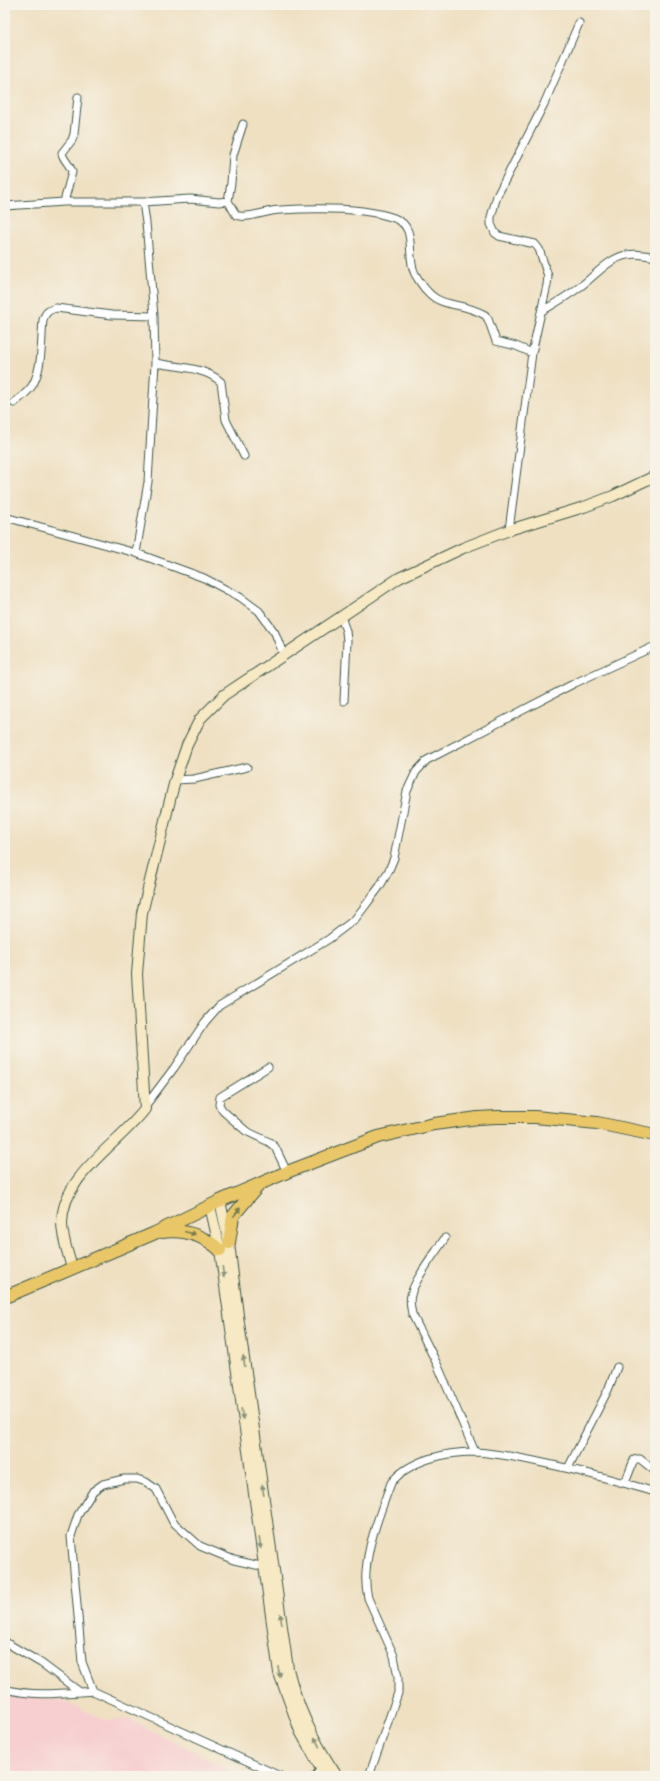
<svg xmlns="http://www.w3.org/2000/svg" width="660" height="1781" viewBox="0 0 660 1781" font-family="Caveat,sans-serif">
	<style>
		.built { fill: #f7cfd0 }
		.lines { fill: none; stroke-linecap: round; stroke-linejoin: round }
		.street-casing { stroke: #3e5549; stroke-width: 9 }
		.secondary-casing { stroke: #3e5549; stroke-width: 12 }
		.highway-casing { stroke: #3e5549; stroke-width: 14 }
		.street { stroke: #fff; stroke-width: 7 }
		.secondary { stroke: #f6e9c3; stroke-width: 10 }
		.highway { stroke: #e9c769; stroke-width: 12 }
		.oneway { fill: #7a7b4c }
		.oneway2 { fill: #8a937c }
	</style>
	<rect width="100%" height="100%" fill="#f7f3e8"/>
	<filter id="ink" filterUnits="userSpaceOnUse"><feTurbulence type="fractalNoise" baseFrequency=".025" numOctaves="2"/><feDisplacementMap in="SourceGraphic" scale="8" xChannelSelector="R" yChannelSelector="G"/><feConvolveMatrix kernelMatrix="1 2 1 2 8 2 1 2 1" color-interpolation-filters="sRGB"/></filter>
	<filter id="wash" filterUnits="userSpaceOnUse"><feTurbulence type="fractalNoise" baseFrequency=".012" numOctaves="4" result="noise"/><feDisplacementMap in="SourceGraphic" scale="16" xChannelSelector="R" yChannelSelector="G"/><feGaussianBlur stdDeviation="0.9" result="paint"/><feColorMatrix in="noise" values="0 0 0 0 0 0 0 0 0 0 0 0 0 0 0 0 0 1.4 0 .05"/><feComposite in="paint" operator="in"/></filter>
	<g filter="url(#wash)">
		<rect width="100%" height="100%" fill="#efe0c2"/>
		<path class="built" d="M5,1695L60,1700L109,1721L128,1719L242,1776H5Z"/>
	</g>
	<g filter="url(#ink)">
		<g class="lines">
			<defs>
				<path id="street" d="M243,124L233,155L231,183L228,201L236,215C247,220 267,210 280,210C314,208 363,207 394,218C419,227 405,255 415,274C438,315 453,297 485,315L488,319L496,341L516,346L532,353
					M64,202L72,172C70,164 63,160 62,153L72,140L74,134L78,97
					M5,206L64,202H143L190,199L219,202L228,201
					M542,311C556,303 569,295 581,286C596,275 609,258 627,255C636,253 646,255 655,257
					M155,363C176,367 206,367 221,382L226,420L244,456
					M14,403C20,398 27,393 32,386C43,368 41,340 43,320C45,313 48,310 56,308L112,315L154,316
					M5,517L136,553L204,578L240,597L259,611L275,633L284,656
					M509,530L532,353L547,285L548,276L539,249L535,244L499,236L495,233L491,224V217L497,196L544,104L579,23
					M136,553L148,482L155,363L154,316L146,223L143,202
					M341,617L346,631L347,641L344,701
					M175,780L194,779L247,767
					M268,1067L220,1097L219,1105L223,1111L246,1131L269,1142L275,1147L287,1172
					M146,1105L174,1068L205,1022L219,1006L329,939L355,919L362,910L380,886L389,870L394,858L407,791L416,772L427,760L575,683L655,646
					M445,1238C436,1252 414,1280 411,1295C409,1301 411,1308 412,1314L438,1366L475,1452
					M568,1468L608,1390L617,1367
					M625,1483L634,1460L637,1459H640L655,1471
					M269,1568L234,1560L200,1546L173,1522L156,1489L146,1482L137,1479H124L103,1484L93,1491L78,1515L71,1536L82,1662L93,1691L280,1776
					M5,1642L41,1663L80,1692
					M5,1689C34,1697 63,1693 93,1691
					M315,1776L323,1767
					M369,1776L398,1693V1677L394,1656L368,1598C359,1563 379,1516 391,1483C409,1460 446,1452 474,1452C497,1453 521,1458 543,1463C581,1471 618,1481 655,1492"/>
				<path id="secondary" d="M220,1201L229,1243L239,1323L288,1669C297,1706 315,1744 337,1776
					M210,1206L220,1250L279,1673L300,1731L325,1776
					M72,1268C68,1253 62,1238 62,1223C62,1175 119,1144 145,1109L137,974L142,913L175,780L187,745L200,719L224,695L399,578L463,548L509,530L584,507L613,496L655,476"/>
				<path id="highway" d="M162,1232C184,1229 203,1235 220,1250
					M229,1243L233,1216L258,1186
					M5,1297L155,1233L220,1201L287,1172L378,1137L434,1124L478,1118L497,1117H535L597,1123L655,1135"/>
			</defs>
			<use href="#street" class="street-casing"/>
			<use href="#secondary" class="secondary-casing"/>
			<use href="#highway" class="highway-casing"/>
			<use href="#street" class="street"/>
			<use href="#secondary" class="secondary"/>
			<use href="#highway" class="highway"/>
		</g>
		<defs><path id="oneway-solid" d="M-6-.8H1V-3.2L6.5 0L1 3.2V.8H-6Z"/></defs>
		<g class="oneway">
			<use href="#oneway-solid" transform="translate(237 1212) rotate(-53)"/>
			<use href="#oneway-solid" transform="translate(190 1233) rotate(15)"/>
		</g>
		<g class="oneway2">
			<use href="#oneway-solid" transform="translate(223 1272) rotate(83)"/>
			<use href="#oneway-solid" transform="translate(244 1361) rotate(-99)"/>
			<use href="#oneway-solid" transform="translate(242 1414) rotate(82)"/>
			<use href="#oneway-solid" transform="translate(263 1490) rotate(-98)"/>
			<use href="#oneway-solid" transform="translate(260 1543) rotate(82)"/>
			<use href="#oneway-solid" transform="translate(281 1619) rotate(-98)"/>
			<use href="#oneway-solid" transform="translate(279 1672) rotate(79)"/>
			<use href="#oneway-solid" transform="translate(317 1742) rotate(-117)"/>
		</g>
	</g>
	<rect width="660" height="1781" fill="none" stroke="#f7f3e8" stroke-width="20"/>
</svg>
